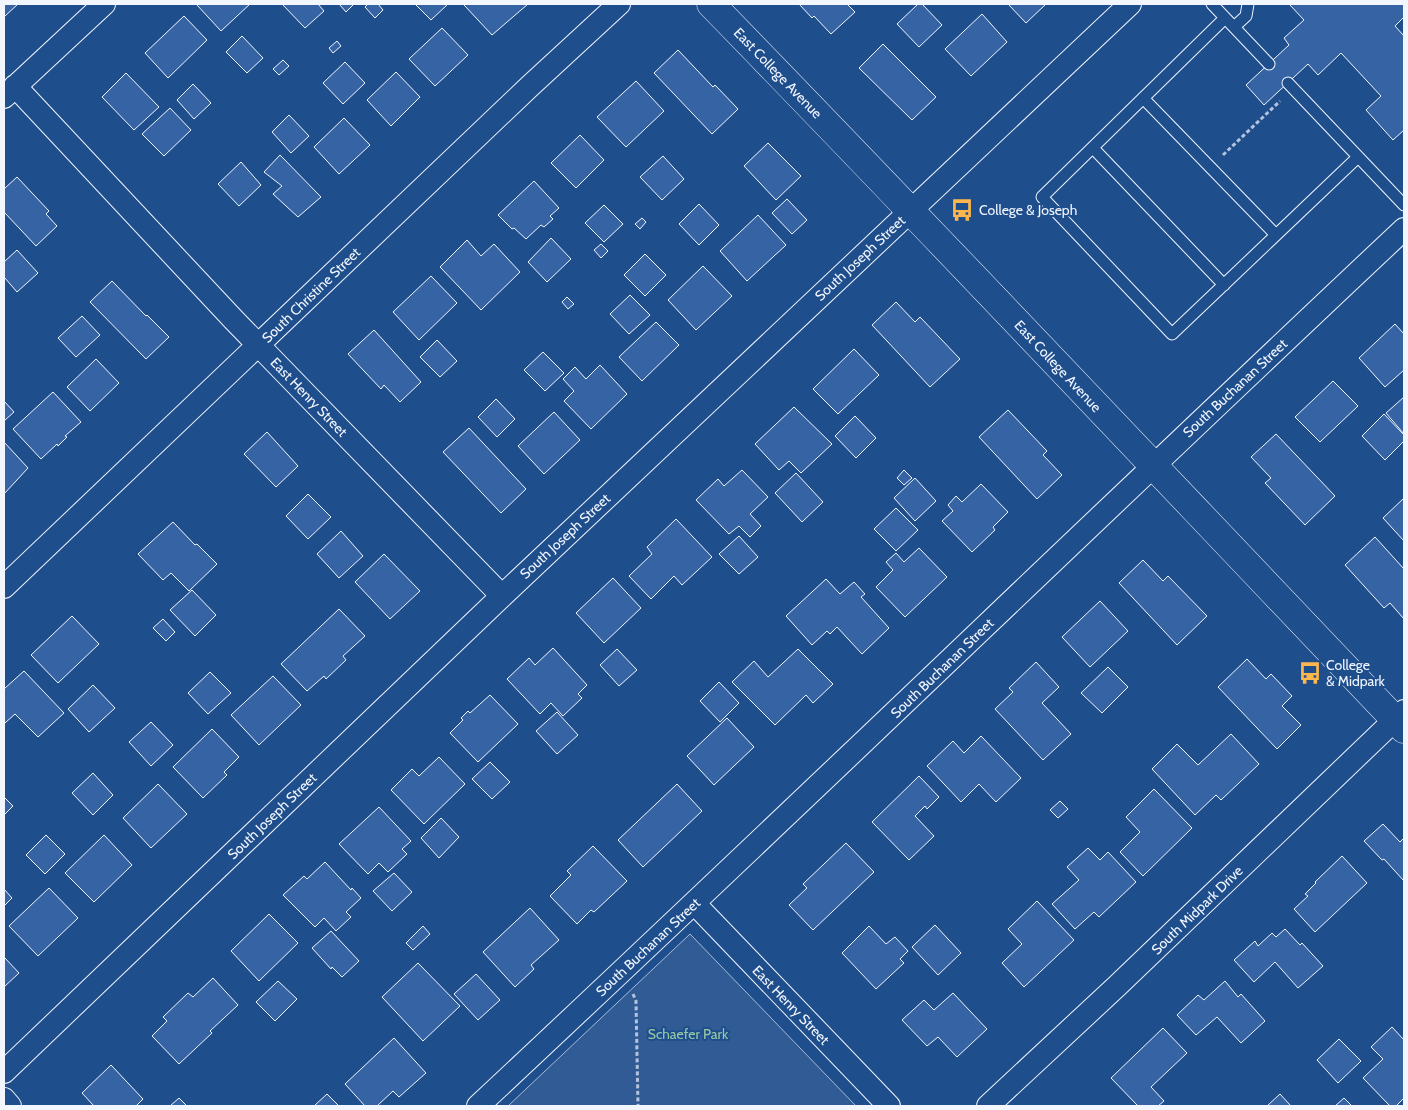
<svg xmlns="http://www.w3.org/2000/svg" width="1408" height="1110" viewBox="0 0 1408 1110" font-family="Cabin,sans-serif">
	<style>
		.built { fill: #305b95; stroke: #a8bbd7 }
		.building { fill: #3563a3; stroke: #f2f6ff }
		.lines { fill: none; stroke-linecap: round; stroke-linejoin: round }
		.lane-casing { stroke: #f2f6ff; stroke-width: 13 }
		.street-casing { stroke: #f2f6ff; stroke-width: 24 }
		.primary-casing { stroke: #f2f6ff; stroke-width: 29 }
		.path { stroke: #b3c4dc; stroke-width: 3; stroke-dasharray: 4 2.5; stroke-linecap: butt }
		.lane { stroke: #1f4e8c; stroke-width: 11 }
		.street { stroke: #1f4e8c; stroke-width: 22 }
		.primary { stroke: #1f4e8c; stroke-width: 28 }
		.labels { text-anchor: middle; dominant-baseline: central; stroke-width: 4; stroke-linejoin: round; paint-order: stroke }
		.street-label { font-size: 14px; fill: #f2f6ff; stroke: #1f4e8c }
		.poi-label { font-size: 14px; fill: #f2f6ff; stroke: #1f4e8c; text-anchor: start }
		.park-label { font-size: 14px; fill: #97c8a6; stroke: #1f4e8c }
	</style>
	<rect width="100%" height="100%" fill="#1f4e8c"/>
	<path class="built" d="M690,934L856,1106H508Z"/>
	<path class="building" d="M4,4H18L4,17Z
		M196,4H250L221,31Z
		M282,4H318L324,11L305,28Z
		M339,4H352L353,5L346,12Z
		M368,4H378L383,10L375,18L365,7Z
		M415,4H448L431,20Z
		M466,4H528L492,35L464,5Z
		M799,4H847L855,12L831,34L814,16L812,18Z
		M918,4H922L942,25L919,47L897,24Z
		M1008,4H1046L1026,23Z
		M1289,4H1404V17L1395,26L1404,36V130L1393,140L1366,110L1381,96L1341,53L1318,75L1308,64L1264,105L1246,85L1289,45L1284,38L1304,20Z
		M982,14L1007,42L971,76L945,49Z
		M184,16L207,40L168,78L145,53Z
		M442,28L468,55L435,86L409,59Z
		M242,36L263,58L247,73L226,52Z
		M337,41L341,46L333,53L329,48Z
		M883,44L936,97L912,120L859,68Z
		M678,50L713,87L715,85L738,109L712,134L654,73Z
		M283,60L289,66L279,75L273,69Z
		M345,62L365,83L343,104L323,83Z
		M396,72L420,97L391,126L367,100Z
		M126,73L159,107L134,130L102,97Z
		M636,81L664,111L626,147L597,117Z
		M193,84L211,103L194,119L177,100Z
		M170,108L191,130L164,156L142,134Z
		M289,115L309,136L291,153L272,132Z
		M344,118L370,145L339,174L314,147Z
		M580,135L604,160L576,188L551,163Z
		M768,143L801,176L776,200L744,166Z
		M280,155L321,197L298,217L273,194L282,186L264,172Z
		M663,156L684,179L662,200L640,177Z
		M241,162L261,185L239,206L218,184Z
		M17,177L49,211L46,214L57,226L36,246L4,212V189Z
		M534,181L559,208L550,216L553,219L544,227L541,225L526,239L514,228L512,229L498,215Z
		M787,199L807,220L792,234L772,213Z
		M699,204L719,225L699,245L679,224Z
		M604,205L623,224L604,242L585,223Z
		M758,215L786,245L747,281L720,251Z
		M642,218L646,222L640,229L635,224Z
		M551,238L571,259L547,282L528,262Z
		M467,240L481,256L494,244L520,272L481,310L440,267Z
		M601,244L608,251L601,258L594,250Z
		M17,250L38,273L17,292L4,277V262Z
		M645,254L666,275L645,296L624,275Z
		M703,266L732,296L696,330L668,300Z
		M431,276L457,303L419,340L393,312Z
		M112,281L146,316L147,315L169,337L146,359L90,302Z
		M630,295L650,315L629,334L610,314Z
		M567,297L574,304L568,309L562,302Z
		M896,302L915,322L920,317L960,359L930,387L872,325Z
		M82,316L100,335L76,357L58,338Z
		M656,322L679,345L642,381L619,357Z
		M1395,324L1404,334V370L1385,387L1359,358Z
		M374,330L421,382L400,402L384,385L381,389L348,354Z
		M437,340L457,361L440,377L420,357Z
		M854,349L879,375L838,414L813,389Z
		M543,352L564,373L545,391L524,370Z
		M96,359L119,383L90,411L67,387Z
		M600,365L627,394L591,429L564,401L574,391L563,379L575,367L586,379Z
		M1333,381L1358,406L1320,442L1295,417Z
		M53,392L81,422L65,436L67,437L58,446L57,444L41,459L13,429Z
		M1404,397V434L1386,413Z
		M496,399L515,419L497,437L478,417Z
		M4,401L14,412L4,421Z
		M794,407L832,444L801,473L789,461L779,470L755,444Z
		M1008,410L1047,451L1043,455L1062,475L1037,499L979,437Z
		M554,412L580,440L544,474L518,446Z
		M1384,414L1404,435V441L1385,460L1362,436Z
		M855,416L876,438L856,458L835,436Z
		M469,428L526,489L501,513L443,452Z
		M267,432L298,466L276,487L244,454Z
		M1276,434L1335,496L1305,525L1265,483L1271,478L1251,457Z
		M4,442L28,468L4,494Z
		M742,470L768,497L750,514L761,526L750,537L739,526L729,534L696,500L718,479L724,486Z
		M904,470L912,478L904,485L897,478Z
		M796,473L823,502L802,522L775,493Z
		M915,478L936,501L915,521L894,498Z
		M981,484L1008,512L993,527L995,530L972,552L942,521L953,511L948,505L956,496L962,502Z
		M308,494L331,517L308,539L286,516Z
		M1404,498V541L1383,518Z
		M896,508L918,530L896,551L874,529Z
		M676,519L712,557L682,585L674,576L651,599L629,576L652,554L647,547Z
		M173,522L195,545L197,544L217,564L189,591L171,573L163,580L138,554Z
		M341,531L363,556L339,578L317,554Z
		M739,536L758,557L739,574L719,554Z
		M1375,537L1404,569V619L1390,603L1384,608L1345,565Z
		M919,548L947,577L905,617L876,587L893,570L886,562L896,553L904,562Z
		M384,554L420,591L390,619L355,582Z
		M1143,560L1163,581L1168,576L1207,616L1177,645L1119,583Z
		M613,578L641,608L604,643L576,613Z
		M826,579L840,594L854,582L865,594L861,597L889,628L862,654L837,627L830,634L827,631L812,645L786,616Z
		M192,590L216,615L195,636L170,610Z
		M1100,601L1128,631L1090,667L1062,637Z
		M339,609L365,636L343,656L346,660L326,679L324,676L307,691L281,664Z
		M72,616L99,644L58,683L31,655Z
		M163,619L175,632L166,641L153,628Z
		M553,648L587,685L578,694L582,698L563,716L551,703L540,714L507,679L529,658L535,665Z
		M617,649L637,670L619,686L600,665Z
		M798,649L833,684L813,703L806,695L775,725L732,682L754,661L768,677Z
		M1247,659L1266,679L1271,674L1292,696L1282,706L1301,725L1277,749L1218,687Z
		M1036,662L1059,687L1042,703L1071,734L1043,760L995,709L1013,692L1009,688Z
		M1108,667L1128,687L1102,713L1081,693Z
		M24,671L64,713L38,737L15,714L5,723L4,721V689Z
		M210,672L231,693L208,714L188,693Z
		M273,676L301,705L259,745L231,715Z
		M719,682L739,703L720,722L700,701Z
		M93,685L115,708L89,732L68,709Z
		M490,695L518,724L478,762L450,733L463,720L461,718L468,711L470,713Z
		M557,712L578,735L557,754L536,731Z
		M727,718L754,747L714,785L687,756Z
		M151,722L173,745L151,766L129,742Z
		M212,729L239,757L224,772L227,775L203,798L173,767Z
		M1231,734L1259,764L1221,800L1216,795L1195,815L1152,769L1177,744L1198,765Z
		M981,736L1021,778L996,802L979,784L961,802L927,766L953,741L964,753Z
		M439,757L465,784L424,824L391,790L412,769L419,776Z
		M490,762L510,782L492,799L472,779Z
		M93,773L113,795L93,815L72,793Z
		M919,776L939,797L927,809L925,806L915,816L934,836L909,860L872,822Z
		M158,784L187,814L151,848L123,818Z
		M677,784L702,811L643,867L618,840Z
		M1154,789L1192,828L1143,876L1120,852L1140,832L1126,817Z
		M4,797L13,806L4,815Z
		M1060,801L1068,809L1058,818L1050,810Z
		M379,807L411,841L402,849L407,854L388,872L379,863L368,874L339,844Z
		M441,818L459,837L439,858L421,838Z
		M1383,824L1400,842L1404,838V881L1384,859L1382,860L1364,841Z
		M46,835L65,854L45,874L26,855Z
		M104,835L132,865L94,902L65,873Z
		M846,843L874,872L813,930L789,905L807,888L803,884Z
		M593,846L627,881L594,912L591,910L577,924L550,896L571,875L567,871Z
		M1088,848L1100,860L1108,852L1136,882L1099,917L1094,912L1075,929L1052,904L1079,880L1067,867Z
		M1342,856L1367,883L1315,932L1294,909L1308,896L1305,894L1316,883L1315,882Z
		M325,862L351,890L352,888L361,898L346,912L351,917L336,931L324,918L315,927L283,895L304,876L307,879Z
		M394,873L412,892L392,911L373,891Z
		M49,888L78,918L38,956L9,926Z
		M4,889L12,898L4,906Z
		M1037,901L1074,940L1024,987L1002,963L1022,944L1008,929Z
		M530,908L559,940L531,965L534,969L515,987L483,952Z
		M269,914L298,943L259,981L231,951Z
		M935,925L961,953L938,975L912,947Z
		M423,926L430,934L413,950L406,943Z
		M869,926L886,944L895,937L908,951L900,959L904,963L876,989L842,953Z
		M1285,929L1300,945L1302,943L1323,966L1298,988L1275,962L1254,982L1234,960L1255,941L1258,946L1272,933L1276,937Z
		M331,931L359,961L342,977L332,967L331,969L312,948Z
		M4,957L19,973L4,987Z
		M418,963L460,1006L423,1041L382,997Z
		M476,974L500,1000L478,1020L454,994Z
		M213,978L238,1005L210,1031L212,1033L179,1064L152,1036L167,1021L163,1017L188,993L193,997Z
		M278,981L297,999L275,1021L256,1002Z
		M1225,981L1238,997L1241,994L1265,1021L1241,1043L1217,1017L1196,1035L1177,1015L1198,995L1204,1000Z
		M953,993L987,1029L957,1057L938,1037L927,1046L902,1020L924,1000L934,1010Z
		M1392,1027L1404,1040V1098L1396,1106H1390L1363,1078L1383,1059L1371,1047Z
		M1163,1028L1187,1053L1151,1087L1164,1101L1158,1106H1138L1111,1078Z
		M394,1038L426,1073L399,1097L393,1091L377,1106H365L345,1084Z
		M1339,1039L1361,1061L1338,1083L1317,1060Z
		M111,1065L143,1099L136,1106H94L82,1093Z
		M327,1094L339,1106H314Z
		M1280,1094L1291,1106H1267Z
		M179,1098L187,1106H170Z
		M1344,1098L1352,1106H1335Z"/>
	<g class="lines">
		<defs>
			<path id="lane" d="M1212,4L1269,64
				M1225,18L1042,197L1172,334L1358,157
				M1234,27L1246,16L1248,4
				M1288,83L1404,205
				M1143,98L1276,235
				M1093,148L1224,285"/>
			<path id="street" d="M15,86L233,319L502,596
				M4,97L104,4
				M4,587L530,86L619,4
				M694,903L889,1106
				M4,1072L502,596L1130,4
				M4,1099L10,1106
				M478,1106C789,816 1094,520 1404,229
				M988,1106L1117,986L1404,711"/>
			<path id="primary" d="M711,4C944,243 1173,487 1404,729"/>
		</defs>
		<use href="#lane" class="lane-casing"/>
		<use href="#street" class="street-casing"/>
		<use href="#primary" class="primary-casing"/>
		<path class="path" d="M1223,155L1280,101
			M633,994L636,1001L638,1106"/>
		<use href="#lane" class="lane"/>
		<use href="#street" class="street"/>
		<use href="#primary" class="primary"/>
	</g>
	<defs>
		<symbol id="bus-bare" viewBox="-9 -9 18 18"><path d="M-5-6H5V4H4V6H2V4H-2V6H-4V4H-5ZM-3.5-4V0h7V-4ZM-3.5 1.2v1.5H-2V1.2ZM2 1.2v1.5H3.5V1.2Z" fill="#ffb74d" stroke="#1f4e8c" stroke-width="2.5" paint-order="stroke"/></symbol>
	</defs>
	<g fill-rule="evenodd">
		<use href="#bus-bare" x="946" y="194" width="32" height="32"/>
		<use href="#bus-bare" x="1294" y="657" width="32" height="32"/>
	</g>
	<g class="labels">
		<g class="street-label">
			<text transform="translate(778 73) rotate(46)">East College Avenue</text>
			<text transform="translate(860 258) rotate(-43)">South Joseph Street</text>
			<text transform="translate(311 295) rotate(-44)">South Christine Street</text>
			<text transform="translate(1058 366) rotate(47)">East College Avenue</text>
			<text transform="translate(1235 388) rotate(-43)">South Buchanan Street</text>
			<text transform="translate(309 397) rotate(46)">East Henry Street</text>
			<text transform="translate(565 536) rotate(-43)">South Joseph Street</text>
			<text transform="translate(942 668) rotate(-44)">South Buchanan Street</text>
			<text transform="translate(272 816) rotate(-44)">South Joseph Street</text>
			<text transform="translate(1197 910) rotate(-44)">South Midpark Drive</text>
			<text transform="translate(648 947) rotate(-43)">South Buchanan Street</text>
			<text transform="translate(791 1005) rotate(46)">East Henry Street</text>
		</g>
		<g class="poi-label">
			<text x="979" y="210">College &amp; Joseph</text>
			<text x="1326" y="665">College<tspan x="1326" dy="16">&amp; Midpark</tspan></text>
		</g>
		<g class="park-label">
			<text x="688" y="1034">Schaefer Park</text>
		</g>
	</g>
	<rect width="1408" height="1110" fill="none" stroke="#f2f6ff" stroke-width="10"/>
</svg>
